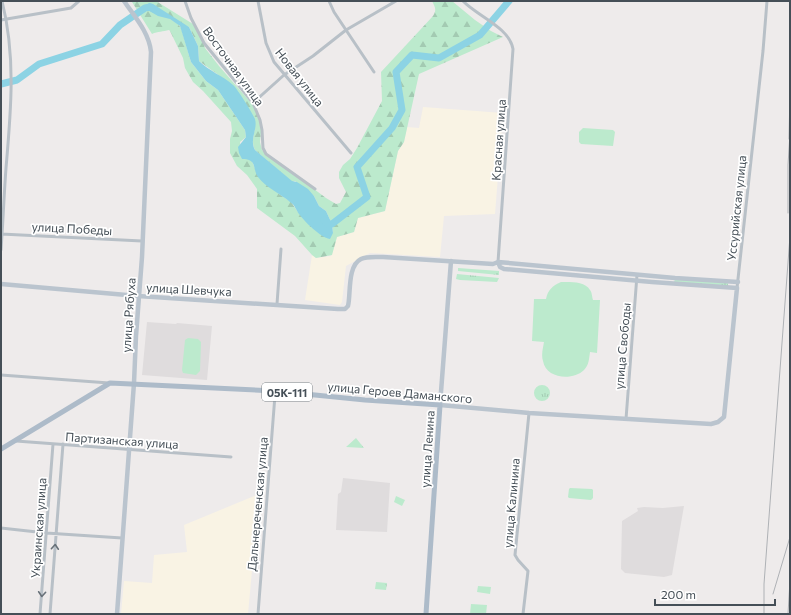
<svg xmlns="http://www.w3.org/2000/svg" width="791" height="615" viewBox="0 0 791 615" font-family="Commissioner,sans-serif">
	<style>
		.commercial { fill: #f9f3e4 }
		.education { fill: #dfdcdd }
		.grass { fill: url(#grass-tufts) }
		.forest { fill: url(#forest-firs); fill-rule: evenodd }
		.pitch { fill: #bceacd }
		.water { fill: #8cd3e4 }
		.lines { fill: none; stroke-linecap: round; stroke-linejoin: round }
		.river { stroke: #8cd3e4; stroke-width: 7 }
		.street { stroke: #b8c0c7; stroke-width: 3 }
		.secondary { stroke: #bac4ce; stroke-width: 4.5 }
		.primary { stroke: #adbbc9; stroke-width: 5 }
		.rail { stroke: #aeb1b5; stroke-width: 1 }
		.oneway { stroke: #687179 }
		.labels { text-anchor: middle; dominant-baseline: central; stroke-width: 3.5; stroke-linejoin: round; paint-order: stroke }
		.shield { fill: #fff; stroke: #7d8489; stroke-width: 1 }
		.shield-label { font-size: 11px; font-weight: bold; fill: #454f57 }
		.street-label { font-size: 12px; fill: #454f57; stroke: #fff }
	</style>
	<defs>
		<pattern id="grass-tufts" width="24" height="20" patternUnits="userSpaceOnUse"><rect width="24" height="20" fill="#bceacd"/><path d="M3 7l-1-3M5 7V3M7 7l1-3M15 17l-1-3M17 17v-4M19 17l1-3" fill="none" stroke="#a3cab2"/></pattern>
		<pattern id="forest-firs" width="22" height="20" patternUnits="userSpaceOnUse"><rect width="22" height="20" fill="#bceacd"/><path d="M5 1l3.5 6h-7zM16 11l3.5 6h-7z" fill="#a3cab2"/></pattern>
	</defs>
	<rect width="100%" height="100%" fill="#eeebeb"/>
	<path class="commercial" d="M423,107L503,113L495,214L444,216L440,257L370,253L346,266L342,302L340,305L305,300L312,255L316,258L331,256L337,237L354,232L358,218L385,211L398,151L404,142L407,127L419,128Z
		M259,494L248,614H121L124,581L152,583L154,555L187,552L184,525Z"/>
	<path class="education" d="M147,322L176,324L177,323L212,326L207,380L142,375Z
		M343,478L390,483L387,532L336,530L338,494L341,492Z
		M684,506L672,575L664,577L625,573L621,569L622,521L638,511L637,508L644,507L663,508Z"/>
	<path class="grass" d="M458,268L499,271V275L458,271Z
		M457,274L499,278L497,282L460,280L456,279Z
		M675,279L728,283V286L674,282Z
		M534 393a8 8 0 1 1 16 0a8 8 0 1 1-16 0Z
		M356,438L364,448L346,447Z
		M396,496L405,500L402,506L394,502Z
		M376,582L387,583L386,590L375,589Z"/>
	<path class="forest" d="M139,1H156L193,24L202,39L205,48L219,66L253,105L261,119V133L260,142L262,150L326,198L336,204L340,203L346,192L339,178V172L343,165L350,159L357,148L382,101L381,72L433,16C437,10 435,7 432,1H452L475,20L491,31L503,37L419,74L404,142L398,151L385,211L358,218L354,232L337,237L332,255L316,258L312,255L295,236L257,208V189L247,175L237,166L230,153V139L232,131L231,122L203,91L193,82L185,68L183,58L170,31L169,30C163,32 158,31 152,34L132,2ZM170,19L189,27L198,46L199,61L224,79L255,127C254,135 251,142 255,150L292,182L295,181L314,196L319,206L326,211L332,224L333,233L298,212L291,202L279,194L256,171L252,161L248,159H242L240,142L246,137L245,130L218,90L206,81L191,62L181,28L177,23Z"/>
	<path class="pitch" d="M583,128L613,130L615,132L613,146L581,144L579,142V132Z
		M561,282C570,282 585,281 590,290C592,292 592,297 593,300H600L597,353L590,352C589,359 589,365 584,370C573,381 546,379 543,361C541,355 543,348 544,342L532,341L534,299H546C548,290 552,286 561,282Z
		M188,338L198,339L201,342L200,371L196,375L183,373L182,370L185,340Z
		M570,488L592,489L593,490V498L591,500L569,498L568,497L569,489Z
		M478,586L491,587L490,594L477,592Z
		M471,604L487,605L486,614H470Z"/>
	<path class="water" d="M149,3L153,4L189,27L198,46L199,61C209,71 223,76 233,85C237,88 253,114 255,119C258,130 249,139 255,150L292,181L297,182L308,189L314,196L319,206L326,211L332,224L333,233L330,239C320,237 305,222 299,214C296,210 295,205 290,202C281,194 265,187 258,177C252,169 258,159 242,159L239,153L238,147L246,137L245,130L218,90L206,81L191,62L180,26L170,19L158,16L146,9V6Z"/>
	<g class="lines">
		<path class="river" d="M1,84L17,80L39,64L102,44L120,25L145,8L150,7L154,9
			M324,220L327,224H332L367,197L357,167L392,128L402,110L396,72L412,55L439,58L480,35L509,1"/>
		<path class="street" d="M185,1L191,18L204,43L253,103L260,120L262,130L263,148L266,154L315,189
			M258,1L266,43L274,62L351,153
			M329,1L334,12L374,72
			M463,1C477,16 509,27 513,49L498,262
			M1,20L71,8L79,1
			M253,103L284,75L313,56L346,30L396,1
			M1,234L142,241
			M1,250C3,222 4,195 6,168C11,111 16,56 2,1
			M737,288L763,51L767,1
			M277,304L281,249
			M1,375L109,383
			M626,419L637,275
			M16,441L231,457
			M1,528L46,533L122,538
			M40,614L53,444
			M50,614L63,444
			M258,614L275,395
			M523,614L528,571L518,560L515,555L529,413"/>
		<path class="secondary" d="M451,261L440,405L529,413L711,424L718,422L724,417L737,288L652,282L504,269L500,267L498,262
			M1,284L138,296L338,309H345L348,306C351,294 347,266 361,259C367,256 376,257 383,257L493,264L498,262L675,278L738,282
			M117,614L134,383L136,336L142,257L151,52C149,32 134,16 124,1"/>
		<path class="primary" d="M1,449L110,383L275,391L365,400L440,405L426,614"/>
		<path class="rail" d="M789,139L790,92
			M788,213V165L790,133
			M773,594L790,537
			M764,614V584L790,236
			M788,614L790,581"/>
	</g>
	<defs><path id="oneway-chevron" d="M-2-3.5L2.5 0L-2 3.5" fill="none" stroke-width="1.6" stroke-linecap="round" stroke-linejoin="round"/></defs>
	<g class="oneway">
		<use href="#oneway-chevron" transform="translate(55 547) rotate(-86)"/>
		<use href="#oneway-chevron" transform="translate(42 594) rotate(94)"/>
	</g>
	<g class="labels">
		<rect class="shield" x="262" y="383" width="50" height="18" rx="3"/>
		<g class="shield-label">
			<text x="287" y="392">05К-111</text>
		</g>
		<g class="street-label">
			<text transform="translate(234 66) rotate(54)">Восточная улица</text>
			<text transform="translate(300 77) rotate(52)">Новая улица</text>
			<text transform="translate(498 140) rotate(-86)">Красная улица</text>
			<text transform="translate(736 208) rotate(-84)">Уссурийская улица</text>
			<text transform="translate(72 228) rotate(3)">улица Победы</text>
			<text transform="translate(189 289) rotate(3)">улица Шевчука</text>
			<text transform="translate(128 315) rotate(-86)">улица Рябуха</text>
			<text transform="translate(622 346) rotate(-85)">улица Свободы</text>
			<text transform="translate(400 392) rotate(5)">улица Героев Даманского</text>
			<text transform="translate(122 440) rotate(4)">Партизанская улица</text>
			<text transform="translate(427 449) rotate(-86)">улица Ленина</text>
			<text transform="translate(511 503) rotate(-85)">улица Калинина</text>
			<text transform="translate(257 504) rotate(-85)">Дальнереченская улица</text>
			<text transform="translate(38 528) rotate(-86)">Украинская улица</text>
		</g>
	</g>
	<rect width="791" height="615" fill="none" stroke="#454f57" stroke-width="4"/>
	<path d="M655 599v6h120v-6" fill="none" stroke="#454f57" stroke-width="2"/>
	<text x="661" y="599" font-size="12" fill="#454f57" stroke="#ffffff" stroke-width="3" paint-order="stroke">200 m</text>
</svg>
